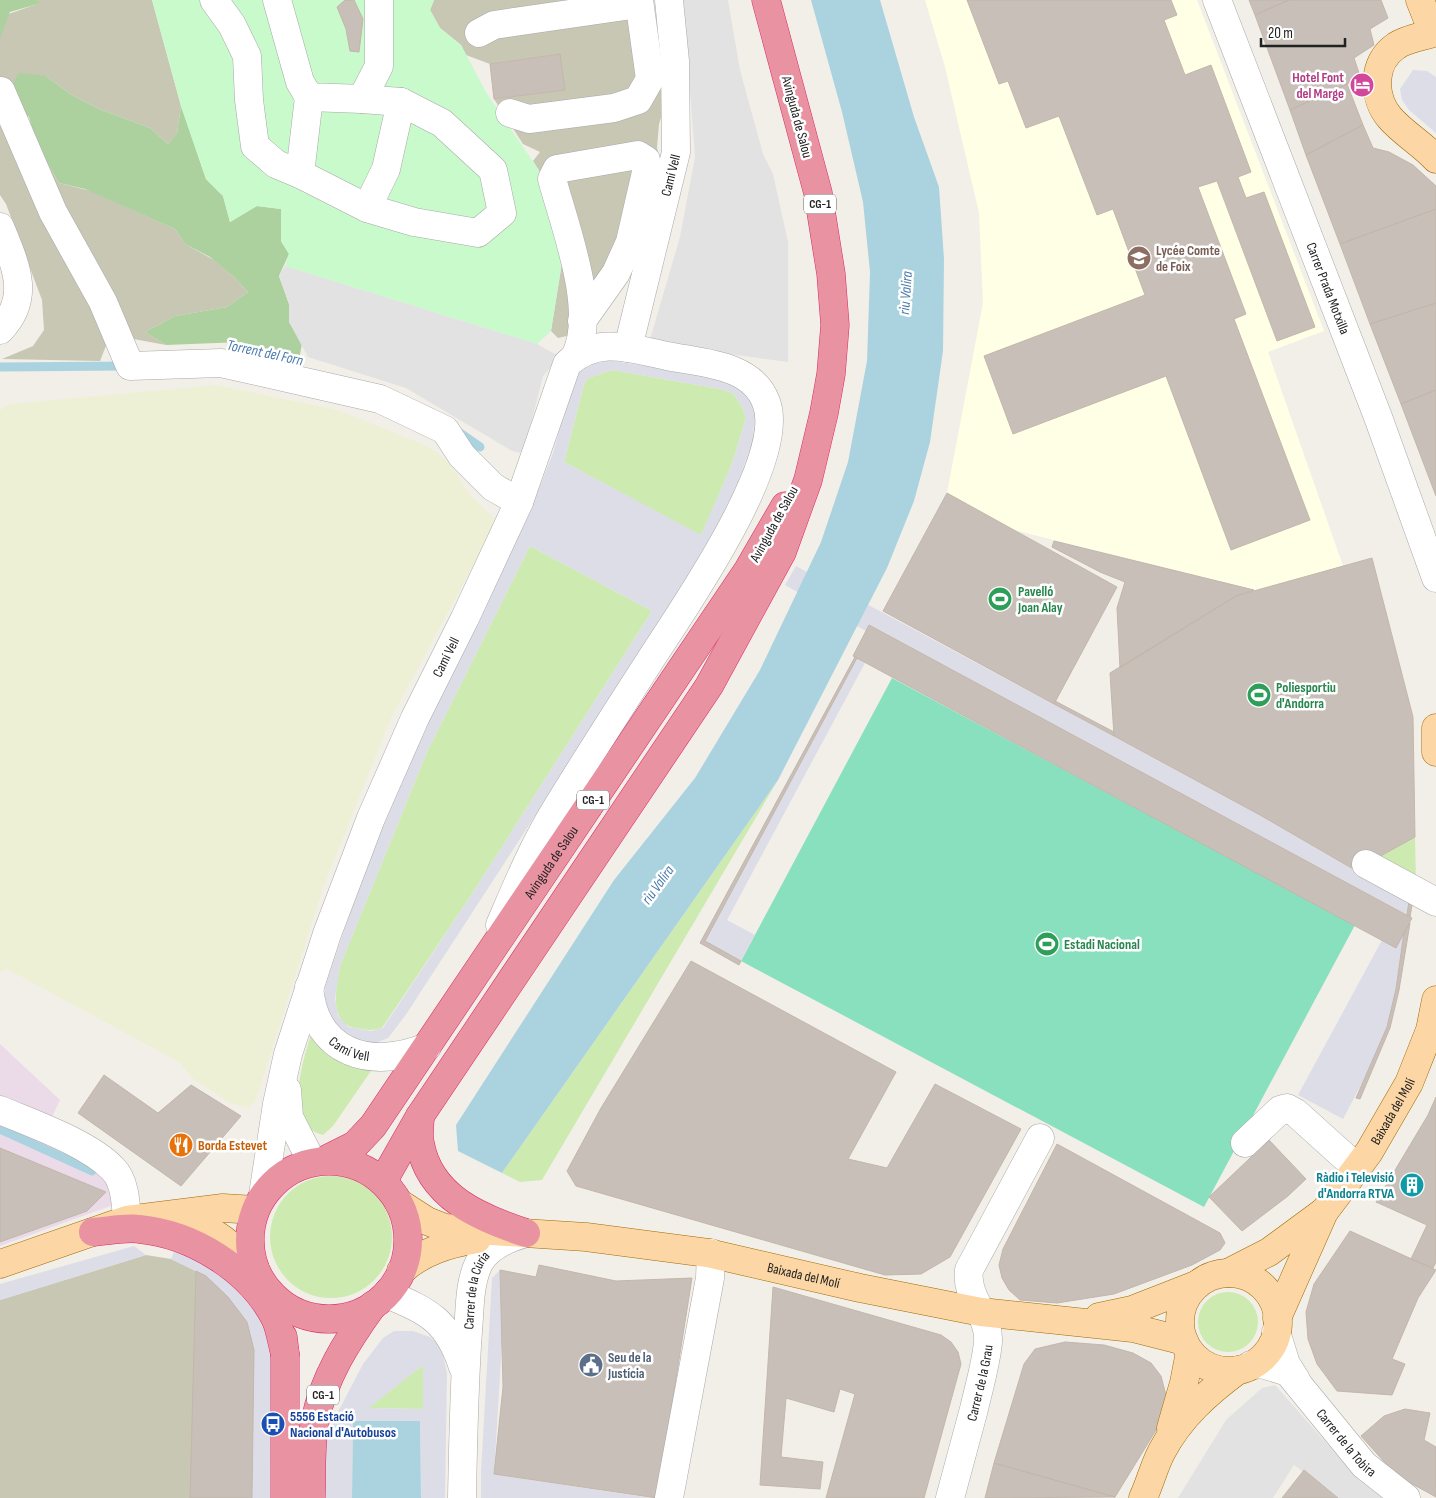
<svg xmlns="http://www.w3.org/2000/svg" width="1436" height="1498" viewBox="0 0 1436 1498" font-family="'Sofia Sans Condensed',sans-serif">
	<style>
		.industrial { fill: #ebdbe8 }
		.education { fill: #ffffe5 }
		.construction { fill: #c7c7b4 }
		.farmland { fill: #eef0d5 }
		.grass { fill: #cdebb0 }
		.forest { fill: #add19e }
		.park { fill: #c8facc }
		.pitch { fill: #88e0be }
		.parking { fill: #e2e2e2 }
		.plaza { fill: #dddde8; fill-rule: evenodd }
		.water { fill: #aad3df }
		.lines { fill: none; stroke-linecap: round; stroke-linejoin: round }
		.stream { stroke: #aad3df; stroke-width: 9 }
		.building { fill: #c7bfb8; stroke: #c4b6ab }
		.minor-casing { stroke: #a9a9a9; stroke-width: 29 }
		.major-casing { stroke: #a06b00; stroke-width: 29 }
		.highway-casing { stroke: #dc2a67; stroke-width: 29 }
		.minor { stroke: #fff; stroke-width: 28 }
		.major { stroke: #fcd6a4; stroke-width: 28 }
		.highway { stroke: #e892a2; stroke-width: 28 }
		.labels { text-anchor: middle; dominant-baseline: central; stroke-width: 5; stroke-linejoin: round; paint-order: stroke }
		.shield { fill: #fff; stroke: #646464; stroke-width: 1 }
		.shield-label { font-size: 12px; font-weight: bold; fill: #222 }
		.hotel-label { font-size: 14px; font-weight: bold; fill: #b23c85; stroke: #fff; text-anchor: end }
		.street-label { font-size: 14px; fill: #222; stroke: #fff }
		.education-label { font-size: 14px; font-weight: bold; fill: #785e54; stroke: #fff; text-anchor: start }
		.leisure-label { font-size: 14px; font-weight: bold; fill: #27864d; stroke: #fff; text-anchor: start }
		.food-label { font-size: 14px; font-weight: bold; fill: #c56008; stroke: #fff; text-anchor: start }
		.culture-label { font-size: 14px; font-weight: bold; fill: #0d838f; stroke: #fff; text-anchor: end }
		.service-label { font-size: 14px; font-weight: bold; fill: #4e5e75; stroke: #fff; text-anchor: start }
		.transit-label { font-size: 14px; font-weight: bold; fill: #164399; stroke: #fff; text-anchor: start }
		.water-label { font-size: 15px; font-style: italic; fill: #4a7aab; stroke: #fff }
	</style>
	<rect width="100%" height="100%" fill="#f2efe9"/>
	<path class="industrial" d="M0,1044L60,1100L46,1130L114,1170L116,1204L0,1246Z"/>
	<path class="education" d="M925,0H1197L1324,331L1268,352L1343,566L1254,590L1014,530L947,493L983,303L979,213L945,67Z"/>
	<path class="construction" d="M37,0H152L181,106L177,133L168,144L150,128L99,109L70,94L46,76L19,109L30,122L37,145L59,183L91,191L175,229L185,244L214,260L234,277L248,292L227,307L175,316L145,332L166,345L112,335L0,118V17L40,3Z
		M434,0H651L663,111L659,124L657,147L659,161L571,335L558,338L551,331L564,250L540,172L533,161L540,152L523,144L494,99L564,90L559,54L490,64L466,55L461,45L440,28L430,10Z
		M0,120L109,338L100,361L2,359L33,346L44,330L42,300L6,204L0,195Z
		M146,1255L171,1259L206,1276L228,1297L247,1322L254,1350L252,1498H0V1300Z"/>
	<path class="farmland" d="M217,385L338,410L425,445L447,460L471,496L494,518L488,538L391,718L323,888L256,1100L249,1108L230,1103L192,1078L179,1062L7,969L0,972V410L9,404Z"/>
	<path class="grass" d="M612,370L720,389L733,393L743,408L746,418L732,464L701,536L564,462L584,384L588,378Z
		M530,546L652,611L470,897L382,1028C372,1031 366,1030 355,1028C327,1022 337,986 340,966L427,752Z
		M778,780L542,1180L520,1182L502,1173Z
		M1415,837L1416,884L1374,859Z
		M311,1035C326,1059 347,1065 373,1068L333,1126L323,1135C283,1125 302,1062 311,1035Z
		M270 1237a61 61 0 1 1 122 0a61 61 0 1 1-122 0Z
		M1198 1322a30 30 0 1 1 60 0a30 30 0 1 1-60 0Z
		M424,1364L423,1409L368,1408Z"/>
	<path class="forest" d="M0,0H37L41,3L10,12L0,38Z
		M19,73L46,76L70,94L99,109L150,128L168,144L177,133L181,106L206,179L223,196L230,222L257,206L281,209V241L289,254L279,276L289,304V322L302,343L296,378L274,367L242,342L166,345L145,332L175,316L227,307L248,292L234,277L210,257L185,244L175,229L85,189L59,183L37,145L29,117L19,109L8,92Z"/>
	<path class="park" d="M152,0H434L430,10L440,28L461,45L487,94L540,172L564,250L551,331L537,344L285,266L289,254L281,241V209L257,206L230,222L223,196L206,179L181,106Z"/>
	<path class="pitch" d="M892,678L1355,925L1204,1207L741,961Z"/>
	<path class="parking" d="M683,0H728L740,70L763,154L773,174L788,242V362L649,343L680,237L695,157Z
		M285,266L537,344L560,357L543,376L525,447L520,453L512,451L406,388L308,357L289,322V304L279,276Z
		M1275,1385L1359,1480L1383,1498H1338L1294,1465L1273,1498H1178L1226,1420L1262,1388Z"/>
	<path class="plaza" d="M1413,70L1427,71L1436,77V133L1409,110L1402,100L1400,89Z
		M606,360L726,378L738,383L756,406L752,442L738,483L724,519L641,653L405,1016L388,1038L368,1046L346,1039L324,1010L325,987L368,860L411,757L492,592L534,501L553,453L572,384L579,369L588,362ZM612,370L720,389L733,393L743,408L746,418L732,464L701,535L564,462L584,384L588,378ZM530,546L652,611L470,897L383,1028L371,1031L349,1027L338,1016L335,998L340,966L427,752Z
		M796,566L1260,815L1409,901L1407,915L882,632L869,625L866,631L785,585Z
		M857,658L865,663L727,920L755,935L741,961L705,941Z
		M1404,932L1396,989L1387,1027L1372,1064L1343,1119L1298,1095L1382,940Z
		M134,1246L146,1255L0,1300V1284Z
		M176,1247L216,1267L264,1319L271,1353L270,1498H252L254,1350L247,1322L228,1297L206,1276L171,1259Z
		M500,1270L502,1344L494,1474L651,1498H481V1472L492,1278Z
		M394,1331H413L430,1337L441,1347L447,1373L445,1498H421L420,1421H353L352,1498H322L327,1433L363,1364L383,1338ZM423,1365V1409L369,1408Z"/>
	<path class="water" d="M811,0H880L914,117L939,187L944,259L943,351L930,442L914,501L887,568L778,780L502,1173L458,1151L456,1125L614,880L695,778L760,670L821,542L848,462L867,361L870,272L863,202L842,112Z
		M353,1421H420L421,1498H352Z"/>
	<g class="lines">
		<path class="stream" d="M0,367L127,366
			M457,431L480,447
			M0,1129L92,1171"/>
	</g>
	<path class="building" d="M345,0H354L363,19L359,52L350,51L346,29L337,7Z
		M967,0H1171L1177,15L1164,20L1185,75L1211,65L1251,172L1238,177L1246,198L1264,192L1315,327L1277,341L1217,181L1198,187L1246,314L1234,319L1310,520L1231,550L1166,376L1013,434L984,356L1145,295L1113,209L1097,215L1059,116L1026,128L1008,81L999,84Z
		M1249,0H1289L1255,15Z
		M1289,0H1381L1388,18L1370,29L1374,45L1354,58L1360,76L1347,84L1290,110L1255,15Z
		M560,54L565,90L494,99L490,64Z
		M1347,84L1363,125L1306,155L1290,110Z
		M1363,125L1373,148L1389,152L1413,165L1436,186V209L1340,244L1306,155Z
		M1436,209V303L1370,324L1340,244Z
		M1436,303V390L1401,404L1370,324Z
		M1436,390V496L1401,404Z
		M947,493L1117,587L1054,704L883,611Z
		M1054,541L1254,590L1236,596L1120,668L1117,608L1125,582L1100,572L1052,547Z
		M1372,558L1413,717L1415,837L1355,870L1260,815L1114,736L1110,673L1236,596Z
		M869,625L1412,918L1396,948L853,656Z
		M855,657L857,658L705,941L741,961L739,965L700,943Z
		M1055,701L1114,732V736L1054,704Z
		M1413,899L1410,917L1407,915L1409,901Z
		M1410,923L1399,990L1390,1028L1360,1099L1356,1098L1387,1027L1396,989L1404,932Z
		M691,961L896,1072L848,1159L887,1168L935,1084L1021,1129L950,1257L921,1274L885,1275L576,1186L567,1171L601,1108Z
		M104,1075L158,1113L191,1085L241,1116L181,1186L78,1113Z
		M1436,1097V1262L1433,1268L1411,1259L1427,1225L1376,1202L1428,1115Z
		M1269,1140L1306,1179L1288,1196L1242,1231L1209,1197Z
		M1057,1144L1220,1233L1225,1243L1220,1250L1192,1265L1114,1294L1057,1303L1020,1300L1009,1290L1002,1278L999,1265L1003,1249Z
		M0,1148L106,1192L87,1211L0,1242Z
		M1350,1231L1436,1270L1418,1298L1392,1359L1405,1364L1392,1395L1337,1391L1317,1364L1308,1339L1306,1312L1314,1284Z
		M539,1265L616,1281L692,1278L657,1498L494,1474L503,1387L500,1270L536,1277Z
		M196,1271L206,1276L228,1297L247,1322L254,1350L252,1498H190Z
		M773,1287L941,1335L951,1342L958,1352L961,1364L924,1498H826L855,1394L840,1389L834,1412L786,1398L781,1457L823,1462L820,1489L760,1485Z
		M1065,1342L1104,1345L1133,1353L1151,1363L1161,1376L1167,1399L1158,1427L1115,1497L994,1463L1024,1364L1035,1349Z
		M1405,1409L1430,1413L1424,1440L1436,1447V1497L1396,1475L1361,1436L1384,1416Z
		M994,1463L1115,1497L985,1498Z
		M1304,1470L1338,1498H1282Z"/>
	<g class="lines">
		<defs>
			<g id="minor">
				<path d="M214,0L232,25L247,56L249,100L255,146L276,164L300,174"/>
				<path d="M277,0L300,82L309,97L362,99L379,66V0"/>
				<path id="s1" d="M1217,0L1378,417L1436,578"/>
				<path d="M479,33L494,25L625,6L632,0"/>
				<path d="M1,91L53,212L103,302L130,366L221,363L380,399L445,430L462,456L493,487L519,502"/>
				<path d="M309,97L300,174L367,208L414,222L478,233L502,213L493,170L442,123L401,102L362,99"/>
				<path d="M510,113L529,119L614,108L638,100L650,79L639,0"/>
				<path d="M367,208L386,169L401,102"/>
				<path d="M0,227C15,264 32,297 0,330"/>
				<path id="s2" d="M628,348L676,152L675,61L669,0"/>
				<path d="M576,355C597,309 565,227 552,179L557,169L638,155L646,160L647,168L630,242L616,273L582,321"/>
				<path d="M1366,864L1436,902"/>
				<path id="s3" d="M309,987C315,1054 370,1070 427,1047"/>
				<path d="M287,1090L289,1117L312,1162"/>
				<path d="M0,1110C33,1124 88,1143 113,1169C125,1181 126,1204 127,1220"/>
				<path d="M1245,1143L1280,1110L1287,1108L1296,1113L1357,1168"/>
				<path id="s4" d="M263,1195L277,1104L288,1054L327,934L371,818L415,718L465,618L519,502L567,364C597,335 632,349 667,356C702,363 752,364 766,402C789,459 681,612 649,662C617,712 584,763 553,814C532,849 516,888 500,925"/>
				<path d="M387,1294C430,1312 448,1321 463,1367"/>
				<path d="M1276,1332L1286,1364L1296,1380"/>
				<path id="s5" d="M1251,1365L1262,1364L1288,1372L1364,1465L1406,1498"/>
				<path id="s6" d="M462,1498C463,1442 464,1386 468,1331C470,1309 469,1283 479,1263C488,1246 508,1238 526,1233"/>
				<path d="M669,1498L710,1278L711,1253"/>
				<path id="s7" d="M950,1498C958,1468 966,1439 974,1409C979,1387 986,1364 988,1342C990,1315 965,1297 969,1270L1040,1138"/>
			</g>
			<g id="major">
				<path d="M1420,0L1433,33C1421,37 1406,39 1396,46C1372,62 1372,97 1390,118C1403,133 1422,144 1436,159"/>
				<path d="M1436,728V752"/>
				<path id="s8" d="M399,1203L427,1221L445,1228L586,1237L708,1253L860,1288L981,1312L1133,1328L1184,1341"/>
				<path d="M170,1219C213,1227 226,1239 255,1269"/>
				<path d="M0,1264L127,1220L223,1208L255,1210"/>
				<path d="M401,1271C423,1251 448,1244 477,1239"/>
				<path d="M1228,1273L1269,1252L1322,1213"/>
				<circle cx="1229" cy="1322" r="49"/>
				<path d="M1099,1317L1132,1310L1196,1285"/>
				<path id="s9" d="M1277,1318L1324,1212L1369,1152L1409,1083L1430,1030L1436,1000"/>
				<path d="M1171,1428L1184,1383L1190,1352"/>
				<path d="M1143,1498C1150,1483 1154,1466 1162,1451C1180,1417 1207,1393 1238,1370"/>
			</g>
			<g id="highway">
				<path d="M420,1116C420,1125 418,1135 420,1143C429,1197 480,1218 526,1233"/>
				<path id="s10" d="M325,1160L355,1145L373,1126L748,570L785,506"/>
				<circle cx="329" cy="1240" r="79"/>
				<path d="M383,1181L420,1116L709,686L782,552L808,480L824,413L831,374L835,325L831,274L818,193L766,0"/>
				<path d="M93,1232C108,1231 125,1227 139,1229C192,1234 250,1269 275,1318C280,1328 282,1343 285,1354"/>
				<path d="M283,1337L285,1354V1498"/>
				<path d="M311,1498C312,1473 310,1446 315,1421C324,1377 347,1341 373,1305"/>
			</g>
		</defs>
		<use href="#minor" class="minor-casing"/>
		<use href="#major" class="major-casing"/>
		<use href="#highway" class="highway-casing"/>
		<use href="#minor" class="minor"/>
		<use href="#major" class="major"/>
		<use href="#highway" class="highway"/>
	</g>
	<defs>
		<symbol id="hotel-disc" viewBox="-11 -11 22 22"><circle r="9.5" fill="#d1479c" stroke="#fff"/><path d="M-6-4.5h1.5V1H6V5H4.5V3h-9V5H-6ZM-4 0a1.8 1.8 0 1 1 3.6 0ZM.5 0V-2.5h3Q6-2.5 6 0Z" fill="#fff"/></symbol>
		<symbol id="school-disc" viewBox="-11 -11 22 22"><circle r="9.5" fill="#8d6e63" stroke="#fff"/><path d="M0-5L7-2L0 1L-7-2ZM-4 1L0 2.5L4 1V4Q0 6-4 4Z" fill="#fff"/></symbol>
		<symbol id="stadium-disc" viewBox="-11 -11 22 22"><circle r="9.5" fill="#2e9e5b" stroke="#fff"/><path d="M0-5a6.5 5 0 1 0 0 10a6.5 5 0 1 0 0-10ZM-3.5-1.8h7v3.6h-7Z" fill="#fff"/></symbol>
		<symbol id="restaurant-disc" viewBox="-11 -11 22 22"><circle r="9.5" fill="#e8710a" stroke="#fff"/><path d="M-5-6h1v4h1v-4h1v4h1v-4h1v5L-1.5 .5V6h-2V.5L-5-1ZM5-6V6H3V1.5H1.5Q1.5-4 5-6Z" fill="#fff"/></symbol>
		<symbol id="building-disc" viewBox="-11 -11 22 22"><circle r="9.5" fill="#0f9aa8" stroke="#fff"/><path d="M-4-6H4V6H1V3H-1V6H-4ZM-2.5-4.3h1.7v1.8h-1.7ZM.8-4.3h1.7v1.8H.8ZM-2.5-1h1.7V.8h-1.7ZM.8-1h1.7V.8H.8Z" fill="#fff"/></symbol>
		<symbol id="civic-disc" viewBox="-11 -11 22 22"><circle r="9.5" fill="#5c6f8a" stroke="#fff"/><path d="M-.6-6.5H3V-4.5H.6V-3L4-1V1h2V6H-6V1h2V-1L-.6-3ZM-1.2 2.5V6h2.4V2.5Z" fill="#fff"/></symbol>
		<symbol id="bus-disc" viewBox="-11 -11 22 22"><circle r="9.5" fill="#1a4fb4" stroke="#fff"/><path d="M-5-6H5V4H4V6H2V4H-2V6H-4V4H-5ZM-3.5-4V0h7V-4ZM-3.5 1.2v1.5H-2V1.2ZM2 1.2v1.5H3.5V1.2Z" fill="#fff"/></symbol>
	</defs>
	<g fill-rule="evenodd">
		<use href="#hotel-disc" x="1348" y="71" width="28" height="28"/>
		<use href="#school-disc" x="1125" y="244" width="28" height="28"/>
		<use href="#stadium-disc" x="986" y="585" width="28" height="28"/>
		<use href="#stadium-disc" x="1245" y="681" width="28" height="28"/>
		<use href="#stadium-disc" x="1033" y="930" width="28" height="28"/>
		<use href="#restaurant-disc" x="167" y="1131" width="28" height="28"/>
		<use href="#building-disc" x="1398" y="1171" width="28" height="28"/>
		<use href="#civic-disc" x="577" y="1351" width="28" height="28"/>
		<use href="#bus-disc" x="259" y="1410" width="28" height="28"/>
	</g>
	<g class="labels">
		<g class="shield">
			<rect x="804" y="194.5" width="32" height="19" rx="4"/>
			<rect x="577" y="790.5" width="32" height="19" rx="4"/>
			<rect x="307" y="1385.5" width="32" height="19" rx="4"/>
		</g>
		<g class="shield-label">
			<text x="820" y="204">CG-1</text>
			<text x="593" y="800">CG-1</text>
			<text x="323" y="1395">CG-1</text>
		</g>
		<g class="hotel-label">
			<text x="1344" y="77">Hotel Font<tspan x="1344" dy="16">del Marge</tspan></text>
		</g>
		<g class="street-label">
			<text transform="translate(797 117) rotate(75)">Avinguda de Salou</text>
			<text stroke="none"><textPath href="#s2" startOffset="178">Camí Vell</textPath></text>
			<text stroke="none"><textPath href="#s1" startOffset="309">Carrer Prada Motxilla</textPath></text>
			<text transform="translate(774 524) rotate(-61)">Avinguda de Salou</text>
			<text stroke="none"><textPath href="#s4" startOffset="571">Camí Vell</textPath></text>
			<text stroke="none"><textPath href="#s10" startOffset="378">Avinguda de Salou</textPath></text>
			<text stroke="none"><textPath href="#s3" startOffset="79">Camí Vell</textPath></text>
			<text stroke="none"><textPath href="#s9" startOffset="238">Baixada del Molí</textPath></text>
			<text stroke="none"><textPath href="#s8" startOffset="415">Baixada del Molí</textPath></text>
			<text stroke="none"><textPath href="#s6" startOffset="209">Carrer de la Cúria</textPath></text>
			<text stroke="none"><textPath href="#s7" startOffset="119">Carrer de la Grau</textPath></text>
			<text stroke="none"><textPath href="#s5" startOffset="130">Carrer de la Tobira</textPath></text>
		</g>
		<g class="education-label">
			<text x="1156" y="250">Lycée Comte<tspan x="1156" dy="16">de Foix</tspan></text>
		</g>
		<g class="leisure-label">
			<text x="1018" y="591">Pavelló<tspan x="1018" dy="16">Joan Alay</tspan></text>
			<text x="1276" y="687">Poliesportiu<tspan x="1276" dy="16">d'Andorra</tspan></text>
			<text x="1064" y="944">Estadi Nacional</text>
		</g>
		<g class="food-label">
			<text x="198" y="1145">Borda Estevet</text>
		</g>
		<g class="culture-label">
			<text x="1394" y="1177">Ràdio i Televisió<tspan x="1394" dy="16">d'Andorra RTVA</tspan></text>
		</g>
		<g class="service-label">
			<text x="608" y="1357">Seu de la<tspan x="608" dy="16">Justícia</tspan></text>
		</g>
		<g class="transit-label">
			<text x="290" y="1416">5556 Estació<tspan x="290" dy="16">Nacional d'Autobusos</tspan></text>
		</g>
		<g class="water-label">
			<text transform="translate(906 293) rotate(-86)">riu Valira</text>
			<text transform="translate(265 353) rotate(12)">Torrent del Forn</text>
			<text transform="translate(658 885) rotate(-54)">riu Valira</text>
		</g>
	</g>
	<path d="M1261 38v8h84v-8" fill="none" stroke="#222222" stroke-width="2.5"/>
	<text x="1268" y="38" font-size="15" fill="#222222" stroke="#ffffff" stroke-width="4" paint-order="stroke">20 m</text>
</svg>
